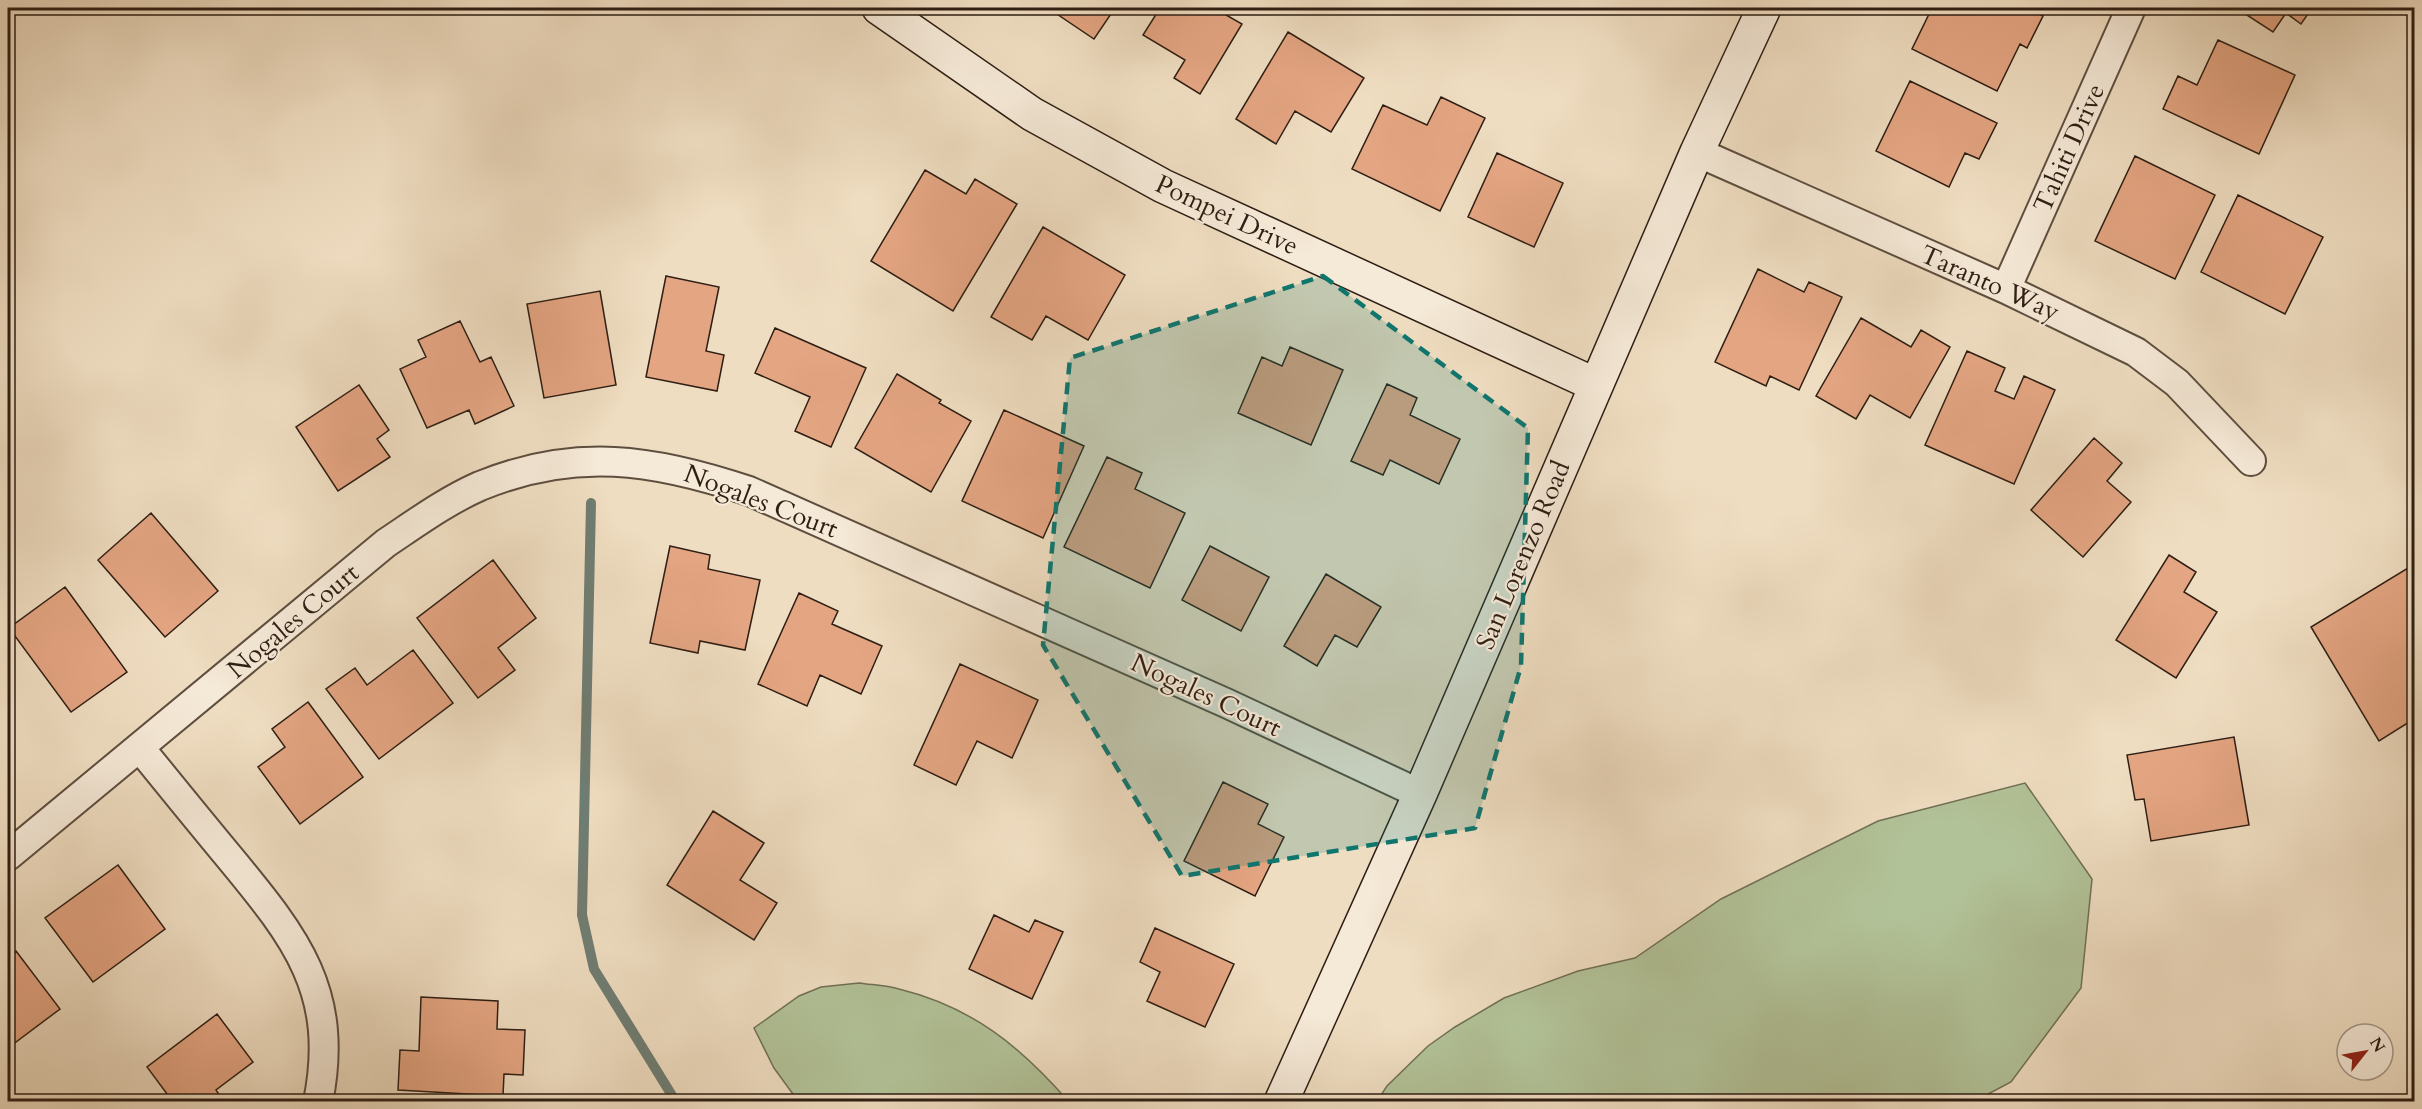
<svg xmlns="http://www.w3.org/2000/svg" width="2422" height="1109" viewBox="0 0 2422 1109" font-family="Cardo,serif">
	<style>
		.green { fill: #b2c298; stroke: #707056; stroke-width: 1.5 }
		.lines { fill: none; stroke-linecap: round; stroke-linejoin: round }
		.stream { stroke: #6f7d73; stroke-width: 10 }
		.building { fill: #e4a582; stroke: #2e1e14; stroke-width: 1.5 }
		.street-casing { stroke: #5e4e3f; stroke-width: 32 }
		.secondary-casing { stroke: #2e1e14; stroke-width: 36 }
		.street { stroke: #f5e9d7; stroke-width: 28 }
		.secondary { stroke: #f5e9d7; stroke-width: 33 }
		.marked { fill: #0f766e; fill-opacity: 0.2; stroke: #0f766e; stroke-width: 4.5; stroke-dasharray: 12 8; stroke-linejoin: round }
		.labels { text-anchor: middle; dominant-baseline: central; stroke-width: 4.5; stroke-linejoin: round; paint-order: stroke }
		.street-label { font-size: 26px; fill: #2e1e14; stroke: #f5e9d7 }
	</style>
	<rect width="100%" height="100%" fill="#efddc1"/>
	<filter id="stains"><feTurbulence type="fractalNoise" baseFrequency=".00333" numOctaves="4"/><feColorMatrix values="0 0 0 0 .2 0 0 0 0 .09 0 0 0 0 .02 0 0 0 .5 -.17"/></filter>
	<radialGradient id="worn" r=".72"><stop offset=".6" stop-color="#630" stop-opacity="0"/><stop offset="1" stop-color="#630" stop-opacity=".3"/></radialGradient>
	<path class="green" d="M2025,783L2092,879L2081,988L2011,1082L1975,1101H1377L1387,1086L1428,1046L1455,1027L1504,998L1578,971L1635,958L1721,899L1878,821Z
		M859,983C872,985 886,985 899,989C972,1007 1020,1046 1068,1101H798L774,1068L754,1028L799,996L821,987Z"/>
	<g class="lines">
		<path class="stream" d="M591,503L582,915L594,969L676,1102"/>
	</g>
	<path class="building" d="M1048,8H1115L1094,39Z
		M1160,8H1214L1242,24L1200,94L1174,78L1185,60L1143,35Z
		M1932,8H2026L2043,16L2027,48L2020,44L1997,91L1912,49Z
		M2236,8H2312L2301,24L2286,13L2273,32Z
		M1288,32L1364,78L1331,132L1295,111L1276,144L1236,119Z
		M2218,40L2295,75L2259,154L2163,109L2178,76L2197,85Z
		M1910,81L1997,123L1979,159L1965,153L1949,187L1876,151Z
		M1441,97L1485,118L1440,211L1352,169L1383,105L1427,125Z
		M1497,153L1563,183L1534,247L1468,217Z
		M2135,156L2215,195L2175,279L2095,241Z
		M925,170L966,194L975,179L1017,204L953,311L871,261Z
		M2238,195L2323,237L2285,314L2201,272Z
		M1043,227L1125,275L1088,340L1046,316L1032,340L991,317Z
		M1758,269L1804,292L1809,282L1842,297L1799,390L1770,376L1766,386L1715,362Z
		M666,276L719,287L706,351L724,355L717,391L646,377Z
		M600,291L616,385L544,398L527,304Z
		M1861,318L1911,347L1921,330L1950,347L1910,418L1870,395L1856,419L1816,396Z
		M460,321L480,362L491,357L514,406L475,424L469,410L427,428L400,369L426,357L418,340Z
		M775,328L866,368L831,447L795,431L810,397L755,373Z
		M1290,347L1343,370L1311,445L1238,413L1262,357L1282,366Z
		M1967,351L2005,368L1995,391L2014,399L2024,376L2055,390L2014,484L1925,445Z
		M897,374L941,400L939,403L971,421L931,492L855,448Z
		M1387,384L1417,398L1410,415L1460,439L1439,484L1390,460L1383,475L1351,461Z
		M359,385L389,430L377,439L390,457L338,491L296,427Z
		M1004,410L1084,446L1043,538L962,501Z
		M2094,438L2122,463L2107,481L2131,502L2083,557L2031,510Z
		M1107,457L1142,473L1135,489L1185,513L1150,588L1064,547Z
		M151,513L218,591L165,637L98,560Z
		M670,546L710,555L708,569L760,580L745,650L700,641L698,653L650,643Z
		M1210,546L1269,577L1241,631L1182,600Z
		M2169,555L2196,572L2184,592L2217,612L2176,678L2116,640Z
		M493,560L536,618L498,648L515,670L478,698L417,618Z
		M2408,568L2414,578V719L2379,741L2311,627Z
		M1326,574L1381,607L1357,647L1335,635L1317,666L1284,646Z
		M65,587L127,672L71,712L9,628Z
		M799,593L838,611L832,624L882,646L861,694L820,675L807,706L758,684Z
		M413,650L453,703L379,759L326,689L355,668L367,685Z
		M960,664L1038,700L1012,758L977,741L956,785L914,765Z
		M308,702L363,777L300,824L258,767L285,747L272,729Z
		M2234,737L2249,825L2151,841L2144,799L2135,800L2127,755Z
		M1223,782L1268,804L1258,824L1284,837L1255,896L1184,861Z
		M713,811L764,843L740,880L777,903L754,940L667,885Z
		M118,865L165,929L93,982L45,918Z
		M994,915L1029,932L1035,920L1063,932L1032,999L969,969Z
		M1155,928L1234,964L1205,1027L1147,1001L1160,972L1140,962Z
		M16,951L60,1009L8,1048V957Z
		M421,997L498,1001L497,1029L525,1030L523,1075L504,1074L503,1096L398,1090L400,1050L419,1051Z
		M217,1014L253,1062L216,1090L224,1102H173L147,1067Z"/>
	<g class="lines">
		<defs>
			<path id="street" d="M1697,152L2006,289L2136,352L2177,383L2251,461
				M2006,289L2131,8
				M140,748C170,785 200,822 230,858C296,938 340,992 318,1102
				M8,856L386,543C416,523 446,501 480,486C575,447 654,459 749,491L1226,703L1420,794"/>
			<path id="secondary" d="M879,8L1032,114L1163,186L1596,385
				M1281,1102L1420,794L1697,152L1764,8"/>
		</defs>
		<use href="#street" class="street-casing"/>
		<use href="#secondary" class="secondary-casing"/>
		<use href="#street" class="street"/>
		<use href="#secondary" class="secondary"/>
	</g>
	<path class="marked" d="M1323,276L1528,428L1521,666L1475,828L1182,876L1043,645L1070,358Z"/>
	<g class="labels">
		<g class="street-label">
			<text transform="translate(2069 148) rotate(-66)">Tahiti Drive</text>
			<text transform="translate(1227 215) rotate(25)">Pompei Drive</text>
			<text transform="translate(1990 283) rotate(24)">Taranto Way</text>
			<text transform="translate(761 501) rotate(21)">Nogales Court</text>
			<text transform="translate(1523 555) rotate(-67)">San Lorenzo Road</text>
			<text transform="translate(293 621) rotate(-40)">Nogales Court</text>
			<text transform="translate(1206 695) rotate(25)">Nogales Court</text>
		</g>
	</g>
	<rect width="2422" height="1109" fill="none" stroke="#efddc1" stroke-width="30"/>
	<rect x="9" y="9" width="2404" height="1091" fill="none" stroke="#2e1e14" stroke-width="3"/>
	<rect x="15" y="15" width="2392" height="1079" fill="none" stroke="#2e1e14" stroke-width="1.5"/>
	<g transform="translate(2365 1052) rotate(59)"><circle r="28" fill="#f5e9d7" stroke="#a59889" stroke-width="1.5"/>
	<path d="M0-4.5L10 22L0 15L-10 22Z" fill="#8f2418"/>
	<text y="-9" font-size="16" font-weight="bold" text-anchor="middle" fill="#2e1e14">N</text>
	</g>
	<rect width="100%" height="100%" filter="url(#stains)"/>
	<rect width="100%" height="100%" fill="url(#worn)"/>
</svg>
